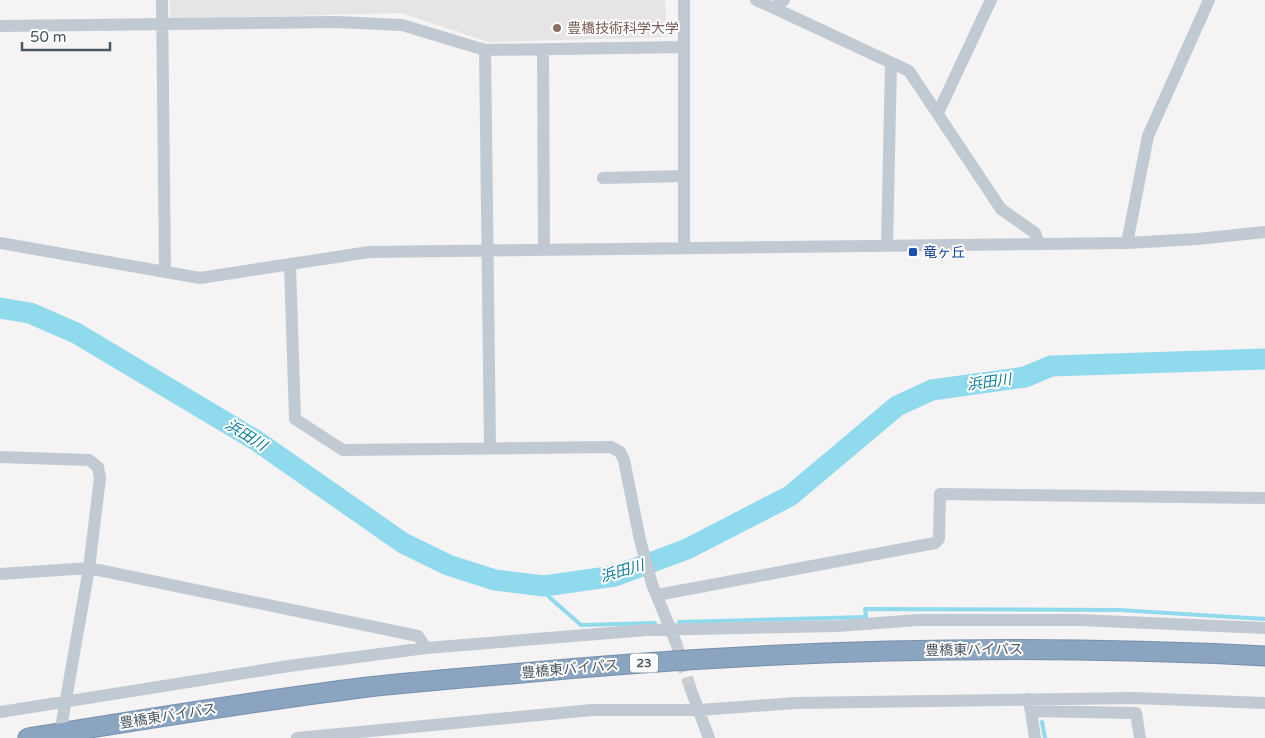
<svg xmlns="http://www.w3.org/2000/svg" width="1265" height="738" viewBox="0 0 1265 738" font-family="'Varela Round','Noto Sans JP',sans-serif">
	<style>
		.education { fill: #e6e4e5 }
		.lines { fill: none; stroke-linecap: round; stroke-linejoin: round }
		.stream { stroke: #90daee; stroke-width: 4 }
		.river { stroke: #90daee; stroke-width: 21 }
		.minor-tunnel { stroke: #caccce; stroke-width: 12; stroke-dasharray: 12 6; stroke-linecap: butt }
		.highway-casing { stroke: #7690ad; stroke-width: 21 }
		.minor { stroke: #c1cad2; stroke-width: 12 }
		.highway { stroke: #8ba5c1; stroke-width: 19 }
		.education-dot { fill: #8d6e63; stroke: #fff; stroke-width: 2 }
		.transit-dot { fill: #1a4fb4; stroke: #fff; stroke-width: 2 }
		.labels { text-anchor: middle; dominant-baseline: central; stroke-width: 4; stroke-linejoin: round; paint-order: stroke }
		.shield { fill: #fff; stroke: #808990; stroke-width: 1 }
		.shield-label { font-size: 12px; font-weight: bold; fill: #4a5661 }
		.education-label { font-size: 14px; fill: #785e54; stroke: #fff; text-anchor: start }
		.transit-label { font-size: 14px; fill: #164399; stroke: #fff; text-anchor: start }
		.street-label { font-size: 14px; fill: #4a5661; stroke: #fff }
		.water-label { font-size: 15px; font-style: italic; fill: #0c7c9b; stroke: #fff }
	</style>
	<rect width="100%" height="100%" fill="#f5f3f3"/>
	<path class="education" d="M170,0H665L668,37L488,42L402,13L170,19Z"/>
	<g class="lines">
		<path class="stream" d="M544,586L549,597L581,625L655,623
			M679,622L866,617L865,609L1119,610L1265,619
			M1042,722L1045,738"/>
		<path class="river" d="M0,308L30,313L76,333L257,441L403,543L448,565L495,580L544,586L615,576L687,549L790,496L897,406L932,390L1025,377L1051,366L1265,359"/>
		<path class="minor-tunnel" d="M676,643L691,690"/>
		<defs>
			<path id="highway" d="M28,738C141,720 254,701 368,687C415,682 463,678 511,674C761,650 1013,643 1265,656"/>
		</defs>
		<use href="#highway" class="highway-casing"/>
		<path class="minor" d="M162,0L165,272
			M756,0L774,8L784,0
			M774,8L909,71L1001,209L1035,233L1039,244
			M0,26L336,22L402,25L485,50L684,47V0
			M485,50L490,447
			M543,50L544,250
			M938,113L991,0
			M603,178L684,176
			M0,243L200,278L369,252L1127,243L1197,239L1265,232
			M1127,243L1148,136L1209,0
			M887,246L891,63
			M684,248V47
			M290,266L295,419L343,450L611,447L620,452L624,460L640,540L652,584L676,643
			M0,457L89,460L98,467L100,478L89,568L62,722
			M0,574L89,568L418,636L426,648
			M657,595L935,543L939,539L940,494L1265,498
			M691,690L709,738
			M1028,699L1031,711L1136,713L1140,738
			M1031,711L1035,738
			M0,712L289,666L426,648L647,630L838,626L918,620H1079L1265,628
			M297,738L592,710H699L795,703L1134,698L1265,703"/>
		<use href="#highway" class="highway"/>
	</g>
	<circle class="education-dot" cx="557" cy="28" r="5"/>
	<rect class="transit-dot" x="908" y="247" width="10" height="10" rx="2.5"/>
	<g class="labels">
		<rect class="shield" x="630" y="653.5" width="28" height="19" rx="4"/>
		<g class="shield-label">
			<text x="644" y="663">23</text>
		</g>
		<g class="education-label">
			<text x="567" y="28">豊橋技術科学大学</text>
		</g>
		<g class="transit-label">
			<text x="923" y="252">竜ヶ丘</text>
		</g>
		<g class="street-label">
			<text transform="translate(974 650) rotate(-1)">豊橋東バイパス</text>
			<text transform="translate(570 669) rotate(-5)">豊橋東バイパス</text>
			<text transform="translate(168 716) rotate(-9)">豊橋東バイパス</text>
		</g>
		<g class="water-label">
			<text transform="translate(989 382) rotate(-8)">浜田川</text>
			<text transform="translate(246 435) rotate(32)">浜田川</text>
			<text transform="translate(622 571) rotate(-16)">浜田川</text>
		</g>
	</g>
	<path d="M22 42v8h88v-8" fill="none" stroke="#4a5661" stroke-width="2.5"/>
	<text x="30" y="42" font-size="15" fill="#4a5661" stroke="#ffffff" stroke-width="4" paint-order="stroke">50 m</text>
</svg>
